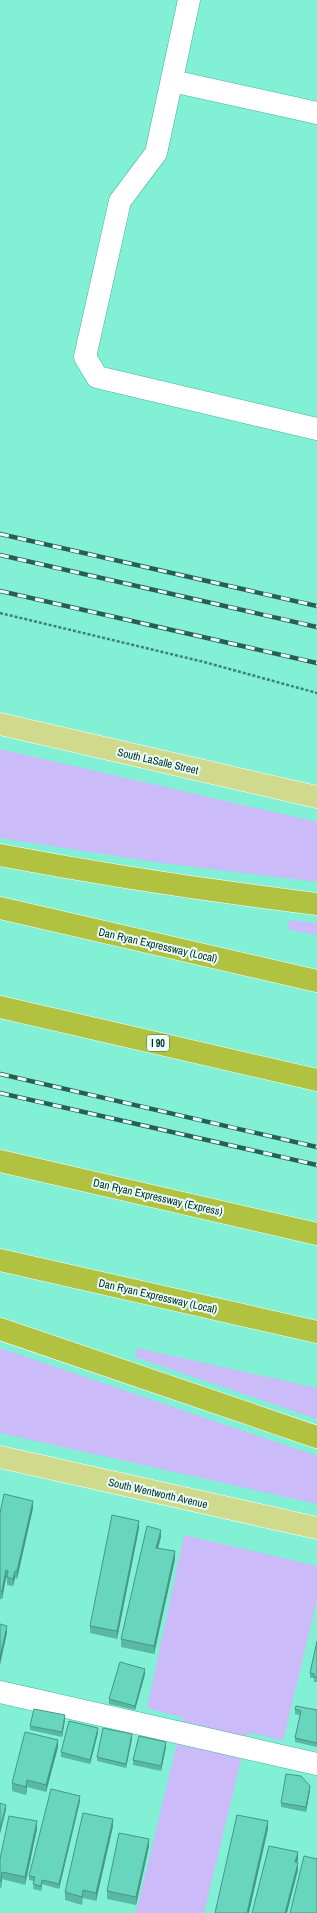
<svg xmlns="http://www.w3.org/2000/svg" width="317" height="1913" viewBox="0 0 317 1913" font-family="'Archivo Narrow',sans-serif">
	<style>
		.green { fill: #cbbbf9 }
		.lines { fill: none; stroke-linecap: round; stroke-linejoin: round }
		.minor-casing { stroke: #40b49b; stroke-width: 23 }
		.major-casing { stroke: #fff; stroke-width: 23 }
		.highway-casing { stroke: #fff; stroke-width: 23 }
		.path { stroke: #3b8272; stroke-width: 2.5; stroke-dasharray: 3 2; stroke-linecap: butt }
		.minor { stroke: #fff; stroke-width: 22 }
		.major { stroke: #d0da8c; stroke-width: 22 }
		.highway { stroke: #b1c140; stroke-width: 22 }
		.rail-casing { stroke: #266053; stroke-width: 4.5 }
		.rail { stroke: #eafef8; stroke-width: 3; stroke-dasharray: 9; stroke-linecap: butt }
		.wall { fill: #59b8a3 }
		.shaded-wall { fill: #489684 }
		.building { fill: #67d6bd; stroke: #489684 }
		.labels { text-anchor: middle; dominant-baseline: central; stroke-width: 4; stroke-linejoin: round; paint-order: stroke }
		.shield { fill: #eafef8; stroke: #486861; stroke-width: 1 }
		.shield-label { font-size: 10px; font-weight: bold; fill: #022820 }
		.street-label { font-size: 11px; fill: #022820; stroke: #eafef8 }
	</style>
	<rect width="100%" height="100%" fill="#81f0d5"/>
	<path class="green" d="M0,749L317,822V882L161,863L0,838Z
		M290,920L317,923V935L287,929Z
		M0,1348L317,1456V1504L0,1433Z
		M137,1348L317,1388V1419L135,1357Z
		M184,1535L317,1566V1600L283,1741L248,1732L204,1913H136L183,1718L147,1708Z"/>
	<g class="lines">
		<defs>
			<path id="minor" d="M189,0L156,153L120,201L85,357L97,377L317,429
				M172,81L317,113
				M0,1692L317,1764"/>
			<path id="major" d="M0,724L317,797
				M0,1457L317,1528"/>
			<path id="highway" d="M0,855C105,875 211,891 317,904
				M0,908L317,981
				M0,1007L317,1080
				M0,1161L317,1234
				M0,1260L317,1332
				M0,1329L317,1437"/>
		</defs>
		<use href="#minor" class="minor-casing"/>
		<use href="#major" class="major-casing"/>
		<use href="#highway" class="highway-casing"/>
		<path class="path" d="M0,613L204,662L317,693"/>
		<use href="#minor" class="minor"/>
		<use href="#major" class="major"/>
		<use href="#highway" class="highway"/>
		<defs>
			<path id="rail" d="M0,534L317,606
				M0,555L317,627
				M0,591L317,663
				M0,1074L317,1147
				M0,1093L317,1165"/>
		</defs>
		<use href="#rail" class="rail-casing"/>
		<use href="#rail" class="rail"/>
	</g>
	<path class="wall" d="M33,1508L17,1579L15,1578L13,1586L7,1585V1578H6L2,1599H0V1513Z
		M139,1528L117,1639L90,1633V1626Z
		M161,1537L158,1548L175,1559L154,1654L121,1647V1639Z
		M317,1641V1682H314V1678H310V1673Z
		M145,1674L135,1710L109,1704V1699Z
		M295,1709L317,1710V1747L295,1742V1738L300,1715L295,1714Z
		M65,1720L62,1737L30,1730V1726Z
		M98,1733L90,1764L61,1757V1752Z
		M132,1739L126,1768L97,1761V1757Z
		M58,1747L46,1792L27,1787L26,1795L12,1791V1783Z
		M166,1747L161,1771L133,1765V1760Z
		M310,1790L306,1812L281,1807V1803Z
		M80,1801L59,1889L42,1884L41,1891L33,1889L34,1881L29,1880V1876Z
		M113,1826L96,1901L83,1898L82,1905L65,1900V1892Z
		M37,1829L25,1885L2,1879L1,1888H0V1859Z
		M149,1846L136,1905L107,1899V1891Z"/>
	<path class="shaded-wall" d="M33,1501V1508L17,1579V1571Z
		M139,1521V1528L117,1639V1631Z
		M161,1530V1537L156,1555V1548Z
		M175,1551V1559L154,1654V1646Z
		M6,1570V1578L2,1599V1591Z
		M15,1571V1578L13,1586V1579Z
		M7,1626V1633L0,1665V1657Z
		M145,1669V1674L135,1710V1706Z
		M65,1715V1720L62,1737V1732Z
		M98,1728V1733L90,1764V1760Z
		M132,1734V1739L126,1768V1764Z
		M58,1740V1747L46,1792V1785Z
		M166,1742V1747L161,1771V1766Z
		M27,1780V1787L26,1795V1787Z
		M310,1786V1790L306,1812V1807Z
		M80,1796V1801L59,1889V1884Z
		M6,1805V1810L0,1834V1829Z
		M113,1819V1826L96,1901V1893Z
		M37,1821V1829L25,1885V1877Z
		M268,1821V1829L249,1913H247Z
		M149,1839V1846L136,1905V1897Z
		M298,1852V1860L295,1869V1862Z
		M298,1863V1870L287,1913H285Z
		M2,1872V1879L1,1888V1881Z
		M42,1880V1884L41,1891V1886Z"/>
	<path class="building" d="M4,1494L33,1501L17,1571H15L13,1579L7,1577L8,1571L6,1570L2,1591H0V1513Z
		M112,1515L139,1521L117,1631L90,1626Z
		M147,1526L161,1530L156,1548L175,1551L154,1646L121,1639Z
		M0,1624L7,1626L0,1657Z
		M317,1641V1677H314V1674L310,1673Z
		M120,1662L145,1669L135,1706L109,1699Z
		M296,1706L317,1710V1743L295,1738L301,1711L295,1709Z
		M34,1709L65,1715L62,1732L30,1726Z
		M69,1721L98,1728L90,1760L61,1752Z
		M103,1728L132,1734L126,1764L97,1757Z
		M25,1732L58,1740L46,1785L27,1780L26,1787L12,1783Z
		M139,1736L166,1742L161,1766L133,1760Z
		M286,1774L301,1776L310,1786L306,1807L281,1803Z
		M51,1789L80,1796L59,1884L42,1880L41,1886L33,1884L35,1877L29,1876Z
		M0,1803L6,1805L0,1829Z
		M83,1813L113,1819L96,1893L83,1890L82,1897L65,1892Z
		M237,1815L268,1821L247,1913H215Z
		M9,1816L37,1821L25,1877L2,1872L1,1881L0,1880V1859Z
		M119,1833L149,1839L136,1897L107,1891Z
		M269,1846L298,1852L295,1862L298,1863L285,1913H252Z
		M304,1856L317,1859V1913H290Z"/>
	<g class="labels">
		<rect class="shield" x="147" y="1035" width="22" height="16" rx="3"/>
		<g class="shield-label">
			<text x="158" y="1043">I 90</text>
		</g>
		<g class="street-label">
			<text transform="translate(158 761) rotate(13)">South LaSalle Street</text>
			<text transform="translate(158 945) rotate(13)">Dan Ryan Expressway (Local)</text>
			<text transform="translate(158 1197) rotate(13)">Dan Ryan Expressway (Express)</text>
			<text transform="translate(158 1296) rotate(13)">Dan Ryan Expressway (Local)</text>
			<text transform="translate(158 1493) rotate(13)">South Wentworth Avenue</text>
		</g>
	</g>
</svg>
